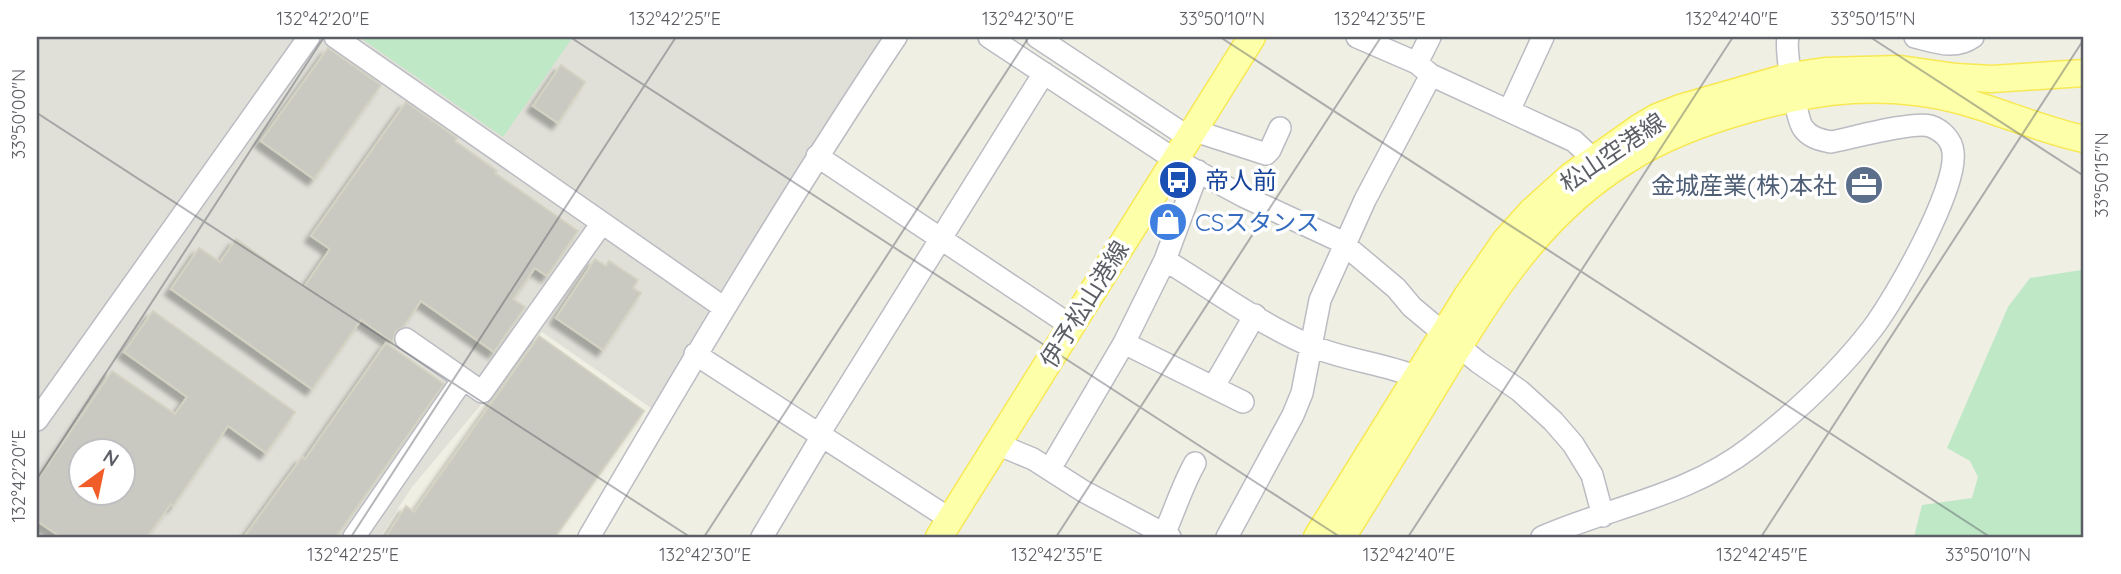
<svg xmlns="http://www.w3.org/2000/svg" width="2121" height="574" viewBox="0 0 2121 574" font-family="Quicksand,'Noto Sans JP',sans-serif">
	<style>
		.industrial { fill: #e0e0d8; fill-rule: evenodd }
		.green { fill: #bfe8c7 }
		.building { fill: #cac9c1; stroke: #d4d2c2; stroke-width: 2; fill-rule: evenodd; filter: url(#shadow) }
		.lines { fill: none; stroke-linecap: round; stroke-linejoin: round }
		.minor-casing { stroke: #bbbcc3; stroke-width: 24 }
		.major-casing { stroke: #f7e854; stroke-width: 29 }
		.minor { stroke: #fff; stroke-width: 21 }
		.major { stroke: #fdffa9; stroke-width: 26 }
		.ticks { fill: none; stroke: #5c5e65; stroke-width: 2; stroke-opacity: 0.45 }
		.labels { text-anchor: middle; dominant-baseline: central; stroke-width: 7; stroke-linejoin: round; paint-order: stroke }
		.street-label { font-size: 24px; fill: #5c5e65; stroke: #fff }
		.transit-label { font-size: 24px; fill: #164399; stroke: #fff; text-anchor: start }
		.service-label { font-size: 24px; fill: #4e5e75; stroke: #fff; text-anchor: end }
		.shop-label { font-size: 24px; fill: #366cbe; stroke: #fff; text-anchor: start }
		.neatline { fill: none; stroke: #5c5e65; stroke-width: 2.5 }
		.ticks-label { font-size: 18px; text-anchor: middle; fill: #5c5e65 }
	</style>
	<defs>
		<filter id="shadow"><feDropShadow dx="-6" dy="6" stdDeviation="2" flood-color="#0004"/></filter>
	</defs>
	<rect width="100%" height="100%" fill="#efefe4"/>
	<path class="industrial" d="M37,37H883L651,408L542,332L412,487L379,537H37ZM80,452H122V494H80Z"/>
	<path class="green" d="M359,37H573L503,137Z
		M2084,268V537H1914L1922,505L1972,498L1978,477L1970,461L1947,448L2008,307L2030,278L2081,270Z"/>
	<path class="building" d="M328,48L381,85L314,179L261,141Z
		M561,65L585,82L558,123L533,106Z
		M406,102L457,138L455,141L497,171L495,173L578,231L547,276L535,268L513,299L525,307L494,352L421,301L403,327L396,331L392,342L361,320L312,389L171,289L199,248L220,262L236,239L304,287L330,249L311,236Z
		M595,259L606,266L609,261L638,280L633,288L641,293L603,350L556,318Z
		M153,311L295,412L266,453L228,426L173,506L171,504L147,537H61L37,521V481L112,371L175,414L187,397L124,352ZM80,452H122V494H80Z
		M539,336L644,411L555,537H386L406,506L414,512Z
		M386,343L444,384L336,537H244L302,457L305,459Z"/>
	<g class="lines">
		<defs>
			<path id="minor" d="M335,37L723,307
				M989,37L1174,159L1243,196L1340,241L1396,288L1412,307L1478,362L1520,391L1553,421L1573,444L1592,475L1603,516
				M1037,37L1188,137
				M1357,37L1417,63L1431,75L1574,141L1593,159
				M1915,37C1935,42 1955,50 1973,37
				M1417,63L1430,37
				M1509,111L1543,37
				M1192,130L1266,154L1270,150L1280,128
				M817,156L1070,325
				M1165,260C1211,288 1260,324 1309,345C1343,360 1382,363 1417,377
				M406,339L482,392L602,223
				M1124,343L1243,402
				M695,354L950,519
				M1214,386L1255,315
				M37,420L309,37
				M819,434L1044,73
				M997,444L1033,459L1083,491L1170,537
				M1050,469L1124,343L1165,260L1198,171
				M1164,534C1175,510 1182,486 1195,463
				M354,537L463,379
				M589,537C688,368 787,200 896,37
				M762,537L822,436
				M1227,537L1293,415L1302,393L1320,300L1365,200L1431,75
				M1542,537C1613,506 1688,496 1751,447C1795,413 1838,373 1872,329C1895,299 1958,188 1953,152C1952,140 1942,130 1930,126C1913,121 1852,138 1831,142C1821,140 1810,138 1803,128C1796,119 1785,49 1788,37"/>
			<path id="major" d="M939,537L1252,37
				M1317,537L1467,296L1505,241L1532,211L1572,175L1637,129L1657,117L1680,108L1791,76L1825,71L1900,69L1956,77L1992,79L2084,73
				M1342,537C1375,485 1407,432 1439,379C1490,295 1540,213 1627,160C1664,136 1706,121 1749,109C1808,93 1855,85 1916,92C1975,98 2027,127 2084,139"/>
		</defs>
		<use href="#minor" class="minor-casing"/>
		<use href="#major" class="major-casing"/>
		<use href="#minor" class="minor"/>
		<use href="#major" class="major"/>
	</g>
	<path class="ticks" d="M570,37L1340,537M1220,37L1990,537M1870,37L2084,176M37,113L690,537M37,479L324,37M37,535L40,537M351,537L676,37M704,537L1029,37M1056,537L1381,37M1408,537L1733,37M1761,537L2084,39"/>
	<defs>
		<symbol id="bus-disc" viewBox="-11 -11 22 22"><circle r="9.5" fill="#1a4fb4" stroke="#fff"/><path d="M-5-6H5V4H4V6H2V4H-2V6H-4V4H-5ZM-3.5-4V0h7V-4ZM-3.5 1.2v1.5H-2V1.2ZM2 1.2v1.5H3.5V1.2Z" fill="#fff"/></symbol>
		<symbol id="office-disc" viewBox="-11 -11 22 22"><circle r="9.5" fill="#5c6f8a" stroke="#fff"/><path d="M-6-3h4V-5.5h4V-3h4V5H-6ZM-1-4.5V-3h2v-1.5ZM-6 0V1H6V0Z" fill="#fff"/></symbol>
		<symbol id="shop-disc" viewBox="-11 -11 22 22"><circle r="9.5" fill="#3f7fe0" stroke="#fff"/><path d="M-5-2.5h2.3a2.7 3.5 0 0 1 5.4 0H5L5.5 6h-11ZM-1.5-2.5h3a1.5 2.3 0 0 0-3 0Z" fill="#fff"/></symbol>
	</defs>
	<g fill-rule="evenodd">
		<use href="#bus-disc" x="1156" y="158" width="44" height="44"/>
		<use href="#office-disc" x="1842" y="163" width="44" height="44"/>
		<use href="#shop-disc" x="1146" y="200" width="44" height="44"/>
	</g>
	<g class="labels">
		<g class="street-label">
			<text transform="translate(1612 152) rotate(-34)">松山空港線</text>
			<text transform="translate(1084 304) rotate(-58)">伊予松山港線</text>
		</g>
		<g class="transit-label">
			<text x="1205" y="180">帝人前</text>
		</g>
		<g class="service-label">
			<text x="1837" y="185">金城産業(株)本社</text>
		</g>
		<g class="shop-label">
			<text x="1195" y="222">CSスタンス</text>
		</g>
	</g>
	<rect width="2121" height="574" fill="none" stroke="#ffffff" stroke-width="77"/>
	<g transform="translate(102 472) rotate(33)"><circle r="33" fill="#ffffff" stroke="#bebfc1" stroke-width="2"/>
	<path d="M0-5L12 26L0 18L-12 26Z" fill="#f05d28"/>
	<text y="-10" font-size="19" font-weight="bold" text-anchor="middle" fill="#5c5e65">N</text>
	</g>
	<rect x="38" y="38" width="2044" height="498" class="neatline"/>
	<g class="ticks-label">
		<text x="323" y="25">132°42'20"E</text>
		<text x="675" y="25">132°42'25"E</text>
		<text x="1028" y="25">132°42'30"E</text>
		<text x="1222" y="25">33°50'10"N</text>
		<text x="1380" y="25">132°42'35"E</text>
		<text x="1732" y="25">132°42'40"E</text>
		<text x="1873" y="25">33°50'15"N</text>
		<text transform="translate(19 114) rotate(-90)" y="6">33°50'00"N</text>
		<text transform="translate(2102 175) rotate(-90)" y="6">33°50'15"N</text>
		<text transform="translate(19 476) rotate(-90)" y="6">132°42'20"E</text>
		<text x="353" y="561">132°42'25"E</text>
		<text x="705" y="561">132°42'30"E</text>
		<text x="1057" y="561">132°42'35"E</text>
		<text x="1409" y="561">132°42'40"E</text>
		<text x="1762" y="561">132°42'45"E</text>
		<text x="1988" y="561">33°50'10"N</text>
	</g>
</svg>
